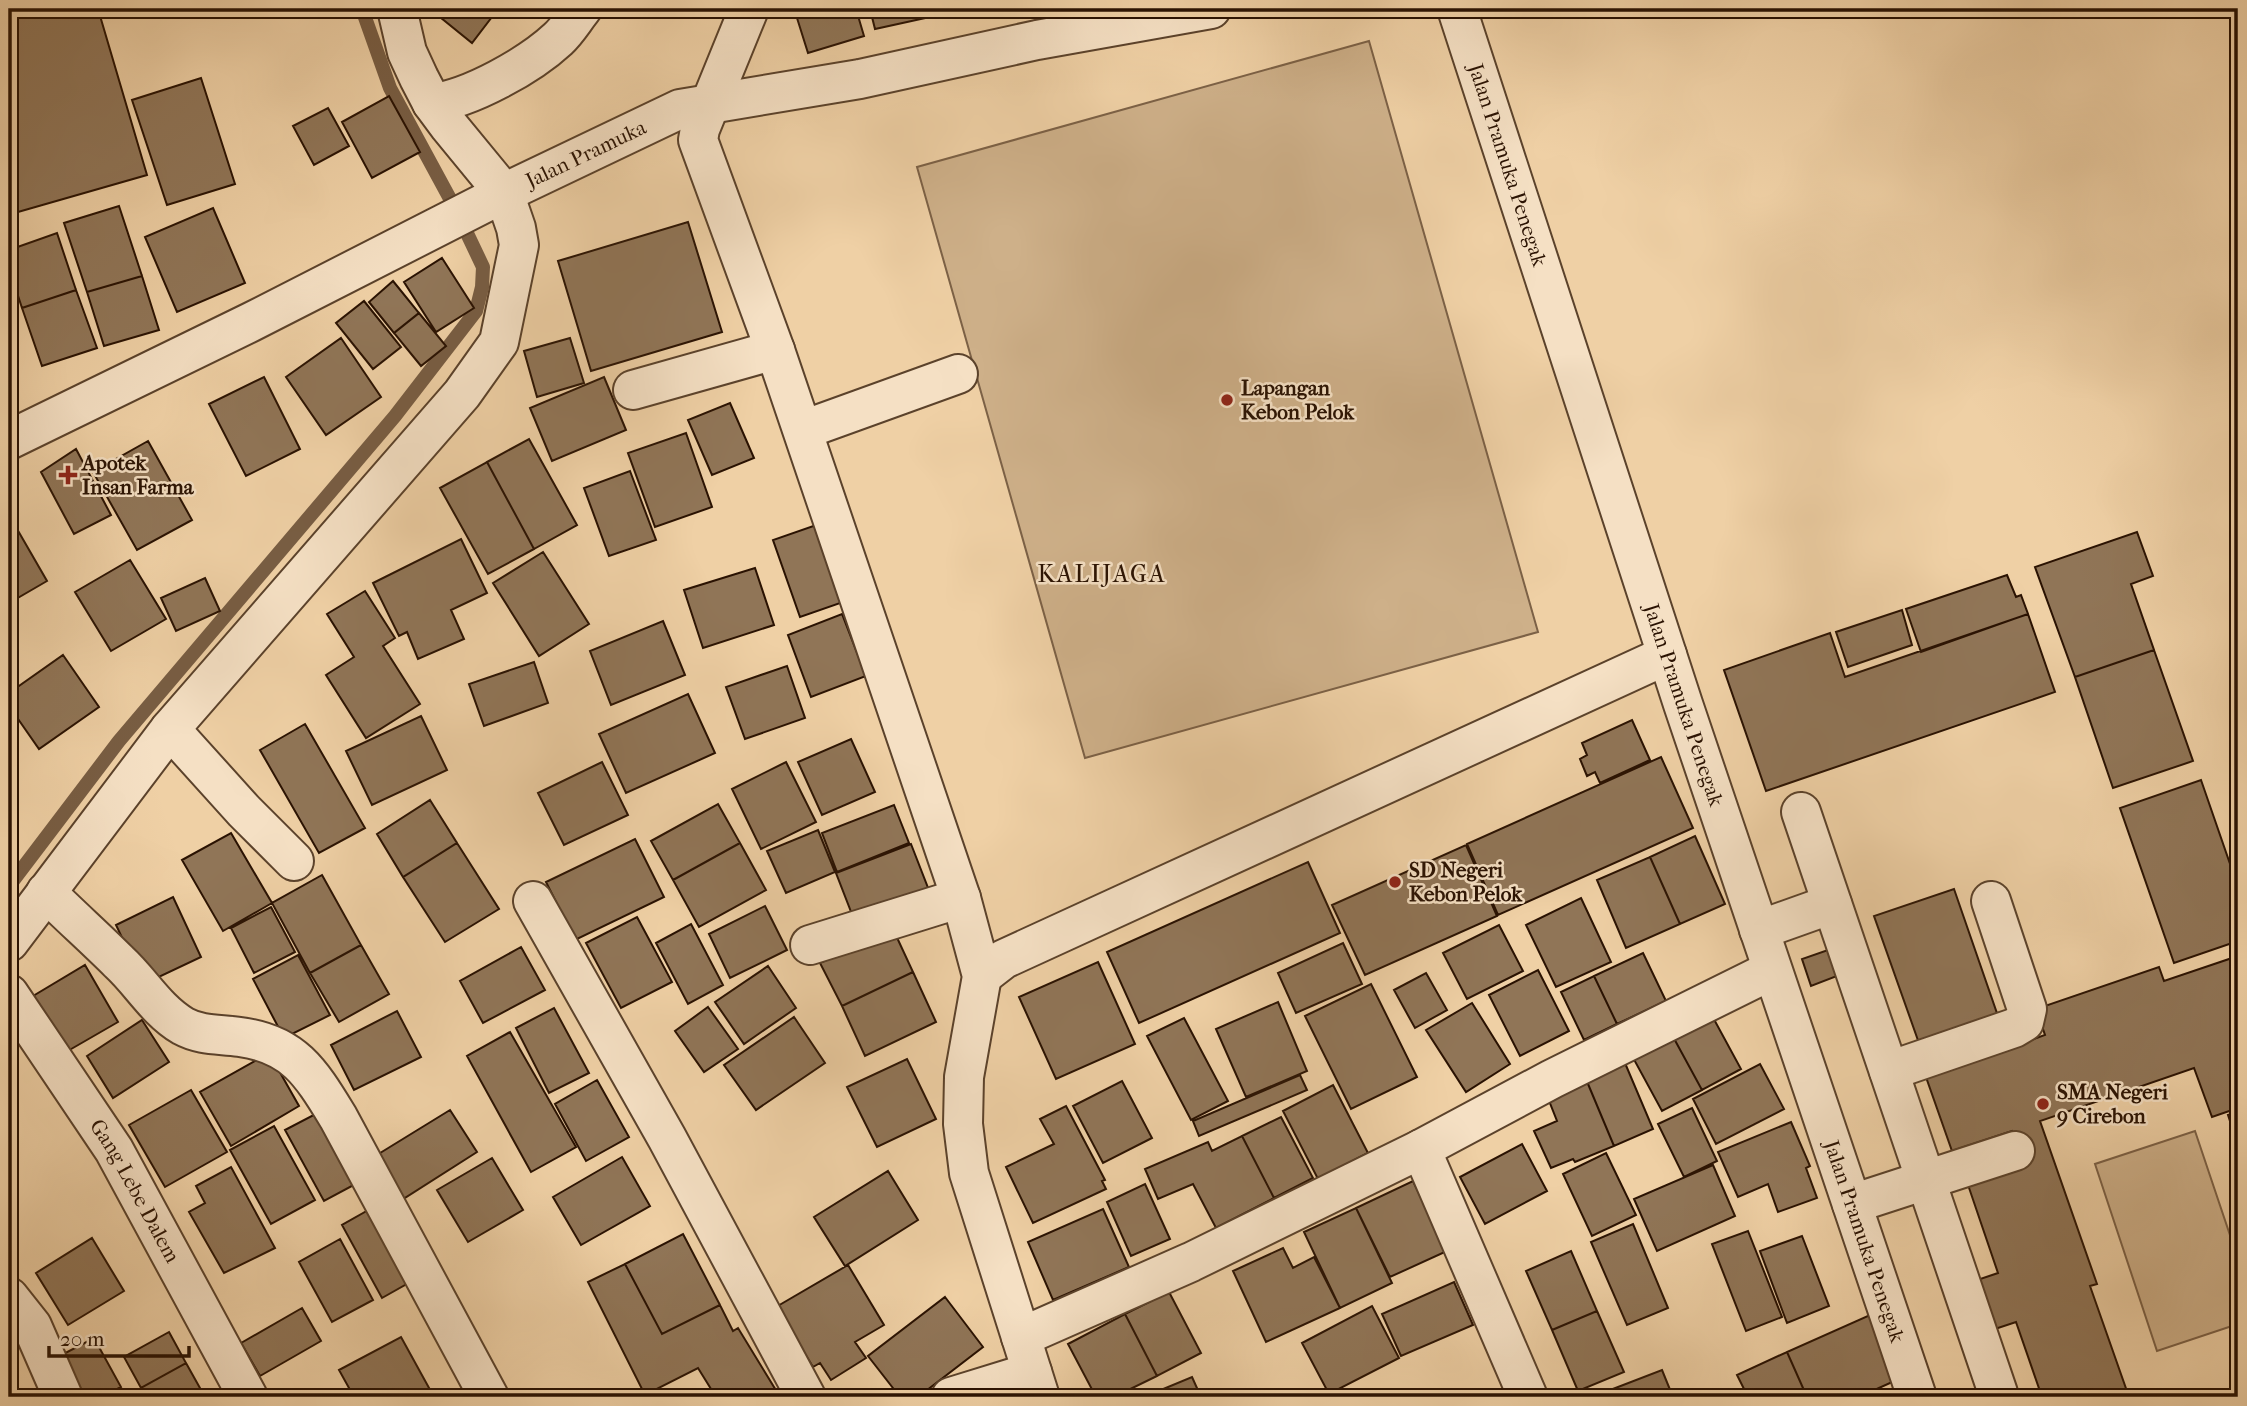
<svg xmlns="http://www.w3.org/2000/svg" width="2247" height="1406" viewBox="0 0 2247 1406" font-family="'IM FELL French Canon',serif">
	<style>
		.garden { fill: #ceb089; stroke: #7c6146; stroke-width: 2 }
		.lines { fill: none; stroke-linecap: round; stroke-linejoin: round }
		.stream { stroke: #785d43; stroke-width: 14 }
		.building { fill: #907557; stroke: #2a1202; stroke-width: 2 }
		.minor-casing { stroke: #5b422b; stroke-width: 42 }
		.minor { stroke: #f5e0c4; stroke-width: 38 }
		.poi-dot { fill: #8f2418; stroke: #f5e0c4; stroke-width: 2.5 }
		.labels { text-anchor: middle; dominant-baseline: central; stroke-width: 5; stroke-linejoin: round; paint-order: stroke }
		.street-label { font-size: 21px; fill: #2a1202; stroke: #f5e0c4 }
		.poi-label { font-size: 21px; font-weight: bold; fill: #2a1202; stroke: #f5e0c4; text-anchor: start }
		.quarter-label { font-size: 24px; letter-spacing: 2px; fill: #2a1202; stroke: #f5e0c4 }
	</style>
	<rect width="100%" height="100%" fill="#efd0a5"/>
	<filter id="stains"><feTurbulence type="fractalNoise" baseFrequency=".00286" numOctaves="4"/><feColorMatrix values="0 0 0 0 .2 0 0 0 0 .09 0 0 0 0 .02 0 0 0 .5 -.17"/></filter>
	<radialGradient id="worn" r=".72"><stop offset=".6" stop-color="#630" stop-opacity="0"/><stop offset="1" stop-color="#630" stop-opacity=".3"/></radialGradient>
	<path class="garden" d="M1369,41L1538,632L1085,758L917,167Z
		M2195,1131L2238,1259V1324L2157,1351L2095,1164Z"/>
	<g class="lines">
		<path class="stream" d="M9,886L119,741L395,416L476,311L482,287L483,267L455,208L390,88L362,9"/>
	</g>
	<path class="building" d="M9,9H98L147,175L18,212L9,180Z
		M430,9H498L472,43Z
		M827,9H856L864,36L808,53L797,18Z
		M870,9H928L930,17L875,29Z
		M201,78L235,184L167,205L132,100Z
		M389,96L420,152L372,178L342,122Z
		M328,108L349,146L314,165L293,126Z
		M119,206L142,276L87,292L64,223Z
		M213,208L245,283L177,312L145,237Z
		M688,222L722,332L591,371L558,261Z
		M57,233L76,290L22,308L9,268V250Z
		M442,258L474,308L436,332L404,282Z
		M142,276L159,330L104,346L87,292Z
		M393,281L419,313L394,333L369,302Z
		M76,290L97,348L42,366L22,308Z
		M364,301L401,347L373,369L336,323Z
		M419,313L446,346L421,366L394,333Z
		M341,338L381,397L326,435L286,377Z
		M570,338L584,383L537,397L524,351Z
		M264,377L300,449L246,476L209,404Z
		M604,377L626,430L552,461L530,408Z
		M730,403L754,458L712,475L688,420Z
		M686,433L712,507L655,527L628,453Z
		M529,439L577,525L534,549L487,462Z
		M148,441L192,520L137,550L93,472Z
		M76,449L111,515L74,534L41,472Z
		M487,462L534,549L488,574L440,488Z
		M630,471L656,540L609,556L584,488Z
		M13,522L47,581L9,603V524Z
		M822,523L849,600L800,617L773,540Z
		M2137,532L2153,576L2131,584L2154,650L2075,677L2035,567Z
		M461,539L487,593L451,610L464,639L418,659L407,632L399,636L373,583Z
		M543,552L589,624L539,656L493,583Z
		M130,560L166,619L111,651L75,592Z
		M755,568L774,625L703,648L684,590Z
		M2007,575L2016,597L2021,595L2028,614L1921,652L1906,609Z
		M205,578L220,611L176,631L161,598Z
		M365,591L395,638L383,646L420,704L366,738L326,675L354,657L327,614Z
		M1902,610L1912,645L1848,667L1836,632Z
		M842,614L866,676L811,697L788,635Z
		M2028,614L2055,692L1766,791L1724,670L1830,633L1845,677Z
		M663,621L685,675L611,705L590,651Z
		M2154,650L2193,761L2113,788L2075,677Z
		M63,655L99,707L39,749L9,706V693Z
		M534,662L548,703L484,726L469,684Z
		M787,666L805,718L745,739L726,687Z
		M688,694L715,753L626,793L599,734Z
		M421,716L447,770L372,805L346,751Z
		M1632,720L1650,760L1600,783L1595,772L1587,776L1580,759L1587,755L1582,743Z
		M305,724L365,828L319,853L260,750Z
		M851,739L875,792L822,815L798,762Z
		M1661,757L1693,828L1498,915L1467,844Z
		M602,762L628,815L564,845L538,793Z
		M786,762L816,822L761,849L732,789Z
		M2201,780L2238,887V941L2174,963L2120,808Z
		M430,800L457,843L403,877L377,834Z
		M718,804L740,843L673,880L651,841Z
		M894,805L909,843L837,872L822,833Z
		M818,830L835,872L786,893L767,851Z
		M231,833L272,903L223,931L182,860Z
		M1695,836L1725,904L1680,924L1650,857Z
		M635,839L664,897L575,940L546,882Z
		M457,843L499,909L445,942L403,877Z
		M740,843L766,890L699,927L673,880Z
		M911,844L930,893L855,922L836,873Z
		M1466,845L1497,916L1365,975L1332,905Z
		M1650,857L1680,924L1626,948L1597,880Z
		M1308,862L1340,933L1139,1023L1107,952Z
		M322,875L361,945L310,973L272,903Z
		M1954,889L1999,1019L1920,1046L1874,916Z
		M173,897L201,957L144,984L116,925Z
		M1581,898L1611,962L1556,987L1526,925Z
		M765,906L787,950L730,978L709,934Z
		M271,907L295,952L254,973L231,928Z
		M637,917L672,982L621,1008L586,943Z
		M691,924L723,985L688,1004L656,943Z
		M1499,925L1523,971L1467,999L1443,953Z
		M893,929L913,972L842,1006L820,963Z
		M1343,943L1362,984L1296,1013L1278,973Z
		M361,945L389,994L339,1022L310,973Z
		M521,947L545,990L483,1023L460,981Z
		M1828,950L1837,976L1811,986L1802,959Z
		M1643,953L1666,1001L1617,1024L1594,976Z
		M298,955L330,1015L284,1038L253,979Z
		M2238,956V1108L2212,1117L2194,1068L2040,1121L2097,1284L2090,1286L2129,1397H2042L2016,1322L1995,1329L1977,1280L1998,1273L1966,1179L2022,1160L2012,1131L1952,1151L1926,1077L2045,1035L2036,1009L2159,967L2164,981Z
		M1098,962L1135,1044L1056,1079L1019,997Z
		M85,965L118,1022L66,1052L33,996Z
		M768,966L796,1008L744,1044L715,1002Z
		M1538,970L1569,1031L1520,1056L1489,995Z
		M913,972L936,1022L865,1056L842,1006Z
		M1426,973L1447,1010L1415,1028L1394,990Z
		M1594,976L1617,1024L1584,1040L1561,992Z
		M1371,984L1417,1077L1351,1109L1305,1016Z
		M1278,1002L1307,1071L1246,1097L1216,1029Z
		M1472,1003L1510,1064L1466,1092L1426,1030Z
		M708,1007L738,1049L704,1072L675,1031Z
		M554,1008L589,1073L549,1093L516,1028Z
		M397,1011L421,1057L354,1090L331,1045Z
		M1710,1012L1741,1069L1702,1090L1671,1033Z
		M794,1017L825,1063L756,1110L724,1065Z
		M1184,1018L1228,1101L1191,1120L1147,1036Z
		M142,1020L169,1062L113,1098L87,1056Z
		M510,1032L576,1147L531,1172L467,1056Z
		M1671,1033L1702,1090L1662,1111L1631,1054Z
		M269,1053L299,1106L231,1146L200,1092Z
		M1622,1056L1653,1129L1614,1146L1583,1072Z
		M907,1059L936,1119L877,1147L847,1087Z
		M1760,1064L1784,1109L1716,1144L1693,1099Z
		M1583,1072L1614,1146L1575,1162L1573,1159L1551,1168L1534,1131L1557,1121L1544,1088Z
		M1300,1075L1307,1090L1199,1136L1193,1121Z
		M597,1080L629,1137L586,1161L555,1104Z
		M1122,1081L1152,1138L1103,1163L1073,1106Z
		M1333,1085L1368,1153L1318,1179L1283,1111Z
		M191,1090L227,1152L165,1187L129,1125Z
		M1066,1106L1105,1180L1102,1181L1106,1189L1033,1223L1006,1167L1054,1144L1040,1119Z
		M1692,1108L1717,1161L1684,1177L1658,1124Z
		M325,1109L363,1180L324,1201L285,1130Z
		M450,1110L477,1152L400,1201L372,1158Z
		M2238,1112V1146L2228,1115Z
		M1281,1117L1313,1178L1274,1198L1242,1136Z
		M1791,1122L1810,1166L1806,1168L1817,1198L1778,1212L1768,1184L1738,1197L1718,1152Z
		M274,1126L315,1200L271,1224L230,1150Z
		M1242,1136L1274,1198L1216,1228L1193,1184L1158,1199L1145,1169L1208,1142L1212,1151Z
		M1522,1144L1547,1191L1485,1224L1460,1177Z
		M1606,1153L1636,1215L1592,1236L1563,1174Z
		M622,1157L650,1206L581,1245L553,1197Z
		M492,1158L523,1210L468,1242L437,1190Z
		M1713,1165L1735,1216L1657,1251L1634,1199Z
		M231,1167L275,1248L224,1273L189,1212L205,1203L196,1186Z
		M888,1171L918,1220L845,1266L814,1217Z
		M1413,1181L1447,1251L1390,1277L1356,1208Z
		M1145,1184L1170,1239L1131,1256L1107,1202Z
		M379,1204L419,1277L382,1298L342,1225Z
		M1356,1208L1392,1283L1340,1308L1304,1232Z
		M1103,1209L1129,1267L1053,1300L1028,1242Z
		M1633,1224L1668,1308L1627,1325L1591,1242Z
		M1748,1231L1782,1317L1746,1331L1712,1244Z
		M683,1234L720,1305L662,1334L625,1264Z
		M1802,1236L1829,1306L1787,1323L1760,1251Z
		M92,1238L124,1291L68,1325L36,1273Z
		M340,1239L373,1300L332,1322L299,1262Z
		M1283,1248L1293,1268L1314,1257L1340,1308L1266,1342L1233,1271Z
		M1571,1251L1597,1311L1552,1330L1526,1271Z
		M625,1264L662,1334L720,1305L733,1331L738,1328L777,1392L768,1397H716L698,1368L645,1395L588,1282Z
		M848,1265L884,1325L855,1342L866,1358L831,1380L820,1363L813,1367L776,1307Z
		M1454,1282L1473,1325L1401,1356L1382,1314Z
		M1169,1292L1201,1353L1157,1376L1125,1314Z
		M945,1297L983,1347L918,1397H900L868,1356Z
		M1372,1306L1399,1358L1329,1394L1302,1343Z
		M302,1308L321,1341L260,1376L241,1343Z
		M1597,1311L1624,1372L1578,1391L1552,1330Z
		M1125,1314L1157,1376L1114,1397H1096L1068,1344Z
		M1870,1315L1899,1379L1859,1397H1807L1787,1352Z
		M169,1332L186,1363L141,1388L124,1357Z
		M401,1337L434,1397H354L339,1370Z
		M94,1338L121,1387L102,1397H70L50,1361Z
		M1787,1352L1807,1397H1748L1737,1375Z
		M186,1363L205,1397H146L141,1388Z
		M1662,1370L1673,1397H1592Z
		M1192,1377L1201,1397H1144Z"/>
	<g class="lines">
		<defs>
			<g id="minor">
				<path d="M749,9L700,129L698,140L775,350L961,898L982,976L964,1077L963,1124L969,1173L1040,1397"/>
				<path id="s1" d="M1457,9L1683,704L1917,1397"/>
				<path d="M432,103C470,99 530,65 558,39C567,31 574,19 582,9"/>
				<path d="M633,390L775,350"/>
				<path d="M803,430L958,374"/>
				<path id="s2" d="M9,440L251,322L504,193L680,109L860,79L1037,40L1211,9"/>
				<path d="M170,729L244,811L294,861"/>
				<path d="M1801,812L1998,1393"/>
				<path d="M46,892C70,916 95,938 119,962C141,982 156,1010 183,1026C201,1036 220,1034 240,1037C294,1044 311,1073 338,1117L489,1397"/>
				<path d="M533,901L667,1138L806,1397"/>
				<path d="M1759,930L1832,904"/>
				<path d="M9,942L170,729L462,394L499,342L519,245L516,228L504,193L449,126L432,103L419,78L407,52L397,9"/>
				<path d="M810,945L961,898"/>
				<path d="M982,976L1004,959L1667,655"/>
				<path id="s3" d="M9,994L114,1150L248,1397"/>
				<path d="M1889,1071L2014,1028L2024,1022L2027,1009L1991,901"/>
				<path d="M1421,1149L1528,1397"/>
				<path d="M1852,1204L2015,1151"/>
				<path d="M9,1297L32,1326L63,1397"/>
				<path d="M1021,1337L1191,1262L1421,1149L1552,1079L1772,970"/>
				<path d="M951,1397L1032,1372"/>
			</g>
		</defs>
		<use href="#minor" class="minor-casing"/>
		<use href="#minor" class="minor"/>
	</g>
	<g class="poi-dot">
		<circle cx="1227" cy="400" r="7"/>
		<path d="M64.5 464.5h7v7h7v7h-7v7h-7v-7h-7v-7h7z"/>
		<circle cx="1395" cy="882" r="7"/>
		<circle cx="2043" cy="1104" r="7"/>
	</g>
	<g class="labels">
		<g class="street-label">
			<text stroke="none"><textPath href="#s2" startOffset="644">Jalan Pramuka</textPath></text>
			<text stroke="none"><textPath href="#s1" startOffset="164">Jalan Pramuka Penegak</textPath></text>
			<text stroke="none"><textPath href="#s1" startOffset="732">Jalan Pramuka Penegak</textPath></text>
			<text stroke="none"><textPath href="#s3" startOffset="234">Gang Lebe Dalem</textPath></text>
			<text stroke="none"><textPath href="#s1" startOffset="1298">Jalan Pramuka Penegak</textPath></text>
		</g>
		<g class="poi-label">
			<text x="1241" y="388">Lapangan<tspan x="1241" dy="24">Kebon Pelok</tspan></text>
			<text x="82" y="463">Apotek<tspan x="82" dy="24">Insan Farma</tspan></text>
			<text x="1409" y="870">SD Negeri<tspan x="1409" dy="24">Kebon Pelok</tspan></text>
			<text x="2057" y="1092">SMA Negeri<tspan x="2057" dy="24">9 Cirebon</tspan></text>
		</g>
		<g class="quarter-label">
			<text x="1102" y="574">KALIJAGA</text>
		</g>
	</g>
	<rect width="2247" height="1406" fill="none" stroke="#efd0a5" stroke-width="35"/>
	<rect x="10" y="10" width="2226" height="1385" fill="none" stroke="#2a1202" stroke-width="3.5"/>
	<rect x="18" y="18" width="2212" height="1371" fill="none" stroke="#2a1202" stroke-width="2"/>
	<path d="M49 1346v10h140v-10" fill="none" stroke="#2a1202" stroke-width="3.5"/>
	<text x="60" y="1346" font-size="21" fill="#2a1202" stroke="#f5e0c4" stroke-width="5" paint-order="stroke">20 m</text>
	<rect width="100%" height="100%" filter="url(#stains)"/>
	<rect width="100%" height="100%" fill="url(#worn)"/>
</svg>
